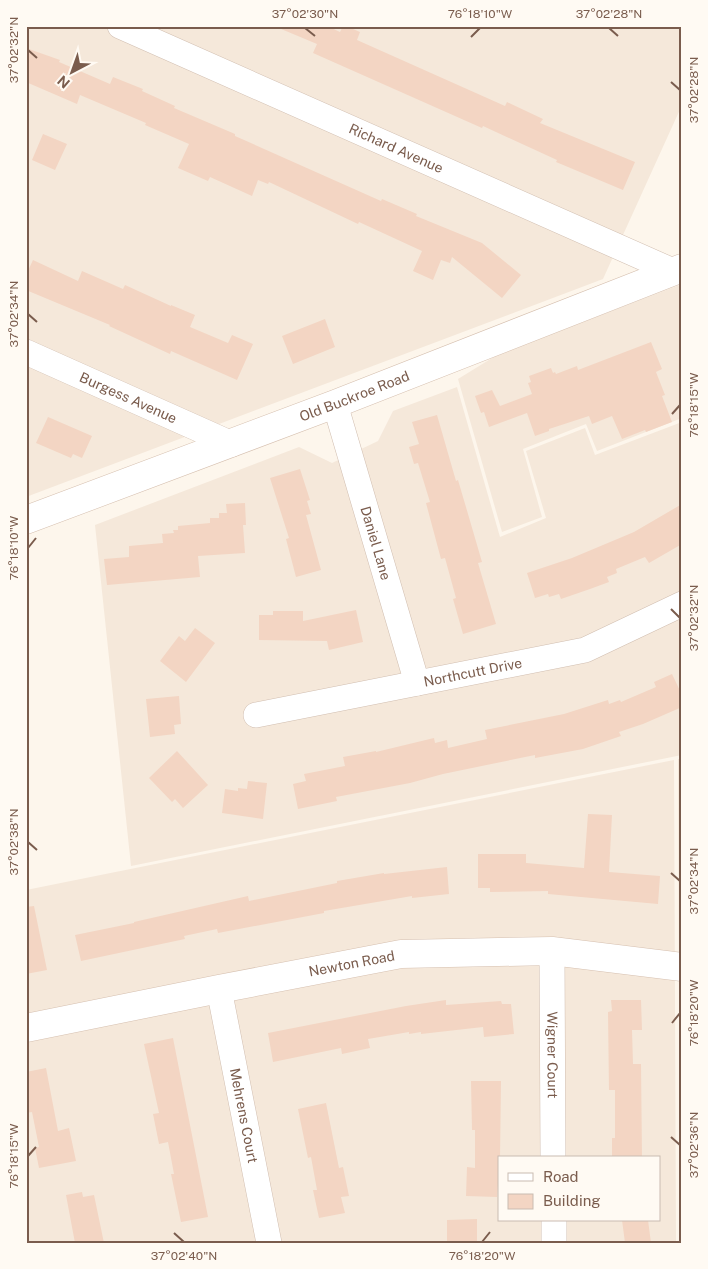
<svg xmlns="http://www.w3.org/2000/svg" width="708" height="1269" viewBox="0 0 708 1269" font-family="'Public Sans',sans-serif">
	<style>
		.residential { fill: #f5e8da; fill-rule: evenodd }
		.building { fill: #f3d5c3 }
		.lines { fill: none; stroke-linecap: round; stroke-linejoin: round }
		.street-casing { stroke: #d1beb0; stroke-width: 26 }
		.secondary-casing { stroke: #d6c0b0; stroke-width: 29 }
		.street { stroke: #fff; stroke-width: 25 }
		.secondary { stroke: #fff; stroke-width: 28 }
		.ticks { fill: none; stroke: #7a5c4d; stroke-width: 2 }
		.labels { text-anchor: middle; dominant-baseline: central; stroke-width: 4; stroke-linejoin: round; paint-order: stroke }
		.street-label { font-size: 14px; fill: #7a5c4d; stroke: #fffaf3 }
		.neatline { fill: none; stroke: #7a5c4d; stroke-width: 2 }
		.ticks-label { font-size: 12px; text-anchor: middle; fill: #7a5c4d }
	</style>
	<rect width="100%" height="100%" fill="#fdf6ec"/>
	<path class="residential" d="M26,26H682V105L603,279L26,497Z
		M682,284V418L597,451L586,424L523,449L542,517L502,532L458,379L497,355Z
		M457,387L500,537L546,518L526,451L585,428L595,455L682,422V755L131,866L95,525L299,447L332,463L378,441L393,411Z
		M678,759H682V1243H680Z
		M674,760L676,1243H26V890ZM499,1158H659V1220H499Z"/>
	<path class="building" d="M274,26H327L340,32L343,26H346L360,32L357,40L505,106L507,102L543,119L540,123L635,162L623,190L556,162L557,160L483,126L482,128L313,53L317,44Z
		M26,48L60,60L59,62L110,84L113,77L143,89L142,91L175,106L174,108L235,134V136L381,201L382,199L417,214L416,216L482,243L521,275L502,298L452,257L450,263L441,260L433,280L413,271L422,251L359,222L358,224L269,182L268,184L258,180L252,196L210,177L208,181L178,168L189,144L145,125L146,123L80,95L77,104L26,82Z
		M43,134L67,144L55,170L32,160Z
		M33,260L78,281L82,271L123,289L125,285L171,306V305L195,315L190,327L228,343L232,335L253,344L237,380L171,351L170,354L109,326L110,325L26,290V275Z
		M325,319L335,347L293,364L282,336Z
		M651,342L662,369L656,372L665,395L662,396L672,422L646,432L645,430L622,439L612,416L592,424L589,416L549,429V431L535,436L527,413L489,427L484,412L481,413L475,396L492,390L500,406L532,394L528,383L531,382L529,376L551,368L553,373L555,372L556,374L577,366L578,370Z
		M437,415L456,481L458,480L468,514L482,562L478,563L496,624L463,634L453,599L456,598L445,558L441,559L426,503L430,502L418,463L414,464L409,447L419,444L412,422Z
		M48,417L92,436L82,458L73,454L71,458L36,443Z
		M300,469L310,500L307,501L311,514L306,515L321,570L296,577L286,539L289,538L270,478Z
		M245,503L246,525H243L245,553L198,556L200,577L107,585L104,559L129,557V546L163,543L162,534L174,533L173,530H178V526L210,523V518H219V513H227L226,504Z
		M682,504V544L649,563L645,557L616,569L617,573L607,577L609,582L590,589L561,599L559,594L549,597L548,594L535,598L527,573L572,558L634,532Z
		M356,610L363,642L329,650L327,641L259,640V615H273V611H303V621Z
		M195,628L215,643L186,682L160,661L179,636L185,641Z
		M672,674L682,695V707L643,724L619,732L621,736L583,749L535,758V755L443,774L410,783L336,797L337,801L298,809L293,784L306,781L304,774L345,766L343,757L376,751V752L434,738L435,743L447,740L448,748L487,739L485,730L564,714L608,700L609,704L620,700L621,702L656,687L654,682Z
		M179,696L181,724L174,725L175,734L150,737L146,699Z
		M177,751L208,785L183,808L175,799L172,802L149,778Z
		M248,781L267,783L263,819L222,813L225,789L238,791V788L247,789Z
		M588,814L612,815L609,872L660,876L658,904L548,894V891L490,892V888H478V854H526V863L584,868Z
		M447,867L449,894L412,898V896L324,911V913L218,933L217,929L184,936L185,939L81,961L75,935L134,923V922L248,896L249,901L337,883V881L384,873V874Z
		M34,906L47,970L26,974V907Z
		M446,1000V1005L501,1001L502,1004H511L514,1034L484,1037L483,1027L421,1034V1032L409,1034V1032L368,1039L370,1048L342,1054L341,1048L273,1062L268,1033L406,1006Z
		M611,1000H641L642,1030H632L633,1064H641L642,1158H612V1138H615V1090H609L608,1012L612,1011Z
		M173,1038L208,1217L181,1222L171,1174H174L168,1142L159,1144L153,1114L159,1113L144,1044Z
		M46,1068L58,1131L69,1128L76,1161L39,1168L35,1148L39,1147L32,1112L26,1113V1072Z
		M471,1081H501L500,1158L497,1197L466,1196L467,1167L475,1168V1130H472Z
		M326,1103L339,1168L343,1167L349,1196L341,1197L345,1213L319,1218L313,1190H317L311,1157L308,1158L298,1109Z
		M82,1192L83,1197L94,1195L104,1243H75L66,1195Z
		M477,1219V1243H447V1220Z
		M622,1220H648L651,1243H625Z"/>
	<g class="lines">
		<defs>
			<g id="street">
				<path id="s1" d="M120,26L673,271"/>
				<path id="s2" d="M26,352L232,444"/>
				<path id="s3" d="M335,404L417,683"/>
				<path id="s4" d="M256,715L585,650L682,604"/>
				<path id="s5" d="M552,951L553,1158"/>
				<path id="s6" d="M219,989L269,1243"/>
				<path d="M554,1220V1243"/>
			</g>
			<g id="secondary">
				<path id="s7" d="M26,520L335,404L682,268"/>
				<path id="s8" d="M26,1028L219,989L401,954L552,951L682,967"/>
			</g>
		</defs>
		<use href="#street" class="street-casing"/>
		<use href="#secondary" class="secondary-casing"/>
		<use href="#street" class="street"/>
		<use href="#secondary" class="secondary"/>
	</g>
	<path class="ticks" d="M305,28L315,36M609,28L618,36M471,37L480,28M28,50L37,58M671,82L680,90M28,314L37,322M672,414L680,405M28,548L36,538M671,609L680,618M28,842L37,850M671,873L680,881M672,1023L680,1013M671,1137L680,1145M28,1156L36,1147M174,1233L184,1242M482,1242L490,1232"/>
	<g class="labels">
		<g class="street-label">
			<text stroke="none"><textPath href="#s1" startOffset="302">Richard Avenue</textPath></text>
			<text stroke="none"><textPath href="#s7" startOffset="351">Old Buckroe Road</textPath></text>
			<text stroke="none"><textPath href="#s2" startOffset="112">Burgess Avenue</textPath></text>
			<text stroke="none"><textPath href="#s3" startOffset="145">Daniel Lane</textPath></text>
			<text stroke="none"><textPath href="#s4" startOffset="221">Northcutt Drive</textPath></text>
			<text stroke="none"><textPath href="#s8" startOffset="332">Newton Road</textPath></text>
			<text stroke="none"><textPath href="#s5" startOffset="104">Wigner Court</textPath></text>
			<text stroke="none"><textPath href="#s6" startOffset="129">Mehrens Court</textPath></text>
		</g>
	</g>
	<rect width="708" height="1269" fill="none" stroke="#fffaf3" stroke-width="55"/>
	<rect x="498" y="1156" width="162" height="65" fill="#fffaf3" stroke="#cabbb1"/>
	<rect x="508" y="1173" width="25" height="8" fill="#ffffff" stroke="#cabbb1"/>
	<text x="543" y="1182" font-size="15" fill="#7a5c4d">Road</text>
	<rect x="508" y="1194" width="25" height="15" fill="#f3d5c3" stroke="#cabbb1"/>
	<text x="543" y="1206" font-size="15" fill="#7a5c4d">Building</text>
	<g transform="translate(72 72) rotate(221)" stroke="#fffaf3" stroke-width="4" paint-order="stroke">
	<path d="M0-4L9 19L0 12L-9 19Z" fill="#7a5c4d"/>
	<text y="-8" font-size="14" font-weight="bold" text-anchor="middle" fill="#7a5c4d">N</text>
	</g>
	<rect x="28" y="28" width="652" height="1214" class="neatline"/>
	<g class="ticks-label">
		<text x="305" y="18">37°02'30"N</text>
		<text x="480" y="18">76°18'10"W</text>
		<text x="609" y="18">37°02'28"N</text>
		<text transform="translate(14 50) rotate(-90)" y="4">37°02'32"N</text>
		<text transform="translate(694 90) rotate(-90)" y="4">37°02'28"N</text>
		<text transform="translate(14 314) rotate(-90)" y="4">37°02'34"N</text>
		<text transform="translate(694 405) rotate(-90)" y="4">76°18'15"W</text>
		<text transform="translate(14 548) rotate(-90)" y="4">76°18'10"W</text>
		<text transform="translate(694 618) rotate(-90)" y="4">37°02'32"N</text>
		<text transform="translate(14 842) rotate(-90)" y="4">37°02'38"N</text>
		<text transform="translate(694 881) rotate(-90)" y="4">37°02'34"N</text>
		<text transform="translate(694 1013) rotate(-90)" y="4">76°18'20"W</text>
		<text transform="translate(694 1145) rotate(-90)" y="4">37°02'36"N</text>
		<text transform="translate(14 1156) rotate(-90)" y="4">76°18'15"W</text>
		<text x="184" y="1260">37°02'40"N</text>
		<text x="482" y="1260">76°18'20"W</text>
	</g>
</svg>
